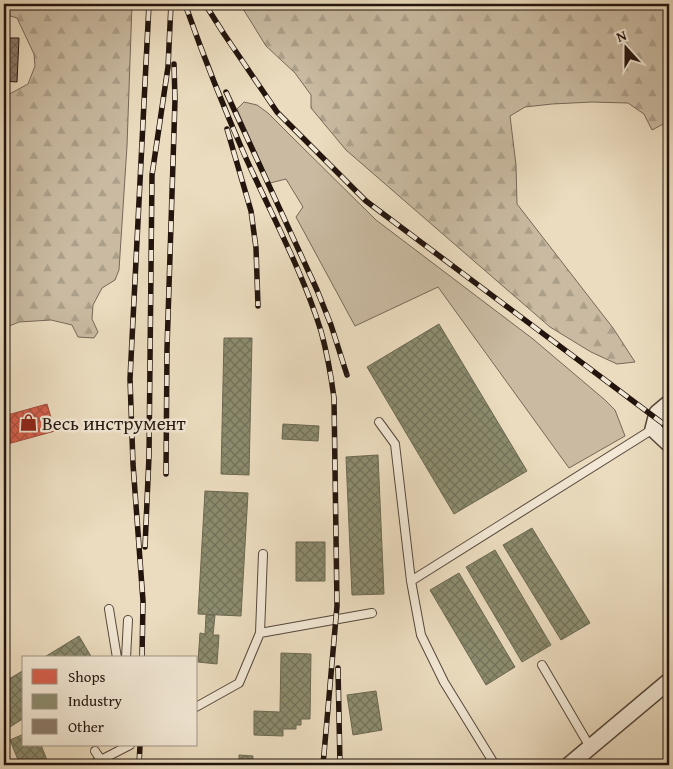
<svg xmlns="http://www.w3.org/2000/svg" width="673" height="769" viewBox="0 0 673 769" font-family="'Gentium Book Plus',serif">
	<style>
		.green { fill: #c9baa1; stroke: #766858 }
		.forest { fill: url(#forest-firs); stroke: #766858 }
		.shops { fill: url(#shops-cross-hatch); stroke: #a04a3a }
		.industry { fill: url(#industry-cross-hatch); stroke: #6c6851 }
		.building { fill: url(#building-cross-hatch); stroke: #23150e }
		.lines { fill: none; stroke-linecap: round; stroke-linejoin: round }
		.service-casing { stroke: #55473a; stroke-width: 10 }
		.minor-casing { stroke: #55473a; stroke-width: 18 }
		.service { stroke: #f2e8d5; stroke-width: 8 }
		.minor { stroke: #f2e8d5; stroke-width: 15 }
		.rail-casing { stroke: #23150e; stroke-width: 5.5 }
		.rail { stroke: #f2e8d5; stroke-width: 4; stroke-dasharray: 11; stroke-linecap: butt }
		.labels { text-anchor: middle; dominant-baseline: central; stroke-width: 5; stroke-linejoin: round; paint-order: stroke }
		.poi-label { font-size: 19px; fill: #23150e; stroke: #f2e8d5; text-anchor: start }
	</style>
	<defs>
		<pattern id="forest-firs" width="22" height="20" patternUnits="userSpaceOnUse" patternTransform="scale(1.25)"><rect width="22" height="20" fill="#c9baa1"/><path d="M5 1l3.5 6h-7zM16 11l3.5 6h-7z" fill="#ac9f89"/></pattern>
		<pattern id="shops-cross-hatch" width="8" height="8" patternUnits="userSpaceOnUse" patternTransform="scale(1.25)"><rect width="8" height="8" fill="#d6604d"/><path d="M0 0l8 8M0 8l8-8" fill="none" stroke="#ad4e3e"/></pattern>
		<pattern id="industry-cross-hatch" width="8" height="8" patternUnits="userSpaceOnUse" patternTransform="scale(1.25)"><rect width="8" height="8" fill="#8c8c6e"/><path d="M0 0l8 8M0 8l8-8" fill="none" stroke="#727159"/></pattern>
		<pattern id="building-cross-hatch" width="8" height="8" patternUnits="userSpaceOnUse" patternTransform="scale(1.25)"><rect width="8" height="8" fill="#8b7c6a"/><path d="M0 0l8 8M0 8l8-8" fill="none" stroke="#716456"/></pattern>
	</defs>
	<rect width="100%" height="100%" fill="#ebdcbf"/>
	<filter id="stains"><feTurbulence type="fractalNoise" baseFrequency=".004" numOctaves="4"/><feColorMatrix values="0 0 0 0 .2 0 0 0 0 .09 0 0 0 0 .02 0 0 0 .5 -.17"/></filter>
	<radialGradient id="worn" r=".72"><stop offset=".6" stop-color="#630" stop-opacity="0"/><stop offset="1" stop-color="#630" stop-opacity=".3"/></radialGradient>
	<path class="green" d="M244,102L257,105L268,113L290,135L376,220L533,339L605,400L615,410L625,436L569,468L438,287L355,326L296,217L303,207L286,179L270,183L237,109Z"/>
	<path class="forest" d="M4,4H132L127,146L119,270L115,280L102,288L93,305L92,319L98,332L94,338L78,337L72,325L51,320L19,322L4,328V259L6,255L4,242V97L28,84L35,66L34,54L17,18L4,14Z
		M240,4H669V121L652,130L644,114L628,103L592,102L552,104L525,107L510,116L516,165L517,204L613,328L635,362L617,364L591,352L550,327L346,150L311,108V95L295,73L266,46Z"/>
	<path class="shops" d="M47,404L55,431L4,445V416Z
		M5,567L10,578L4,581V568Z"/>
	<path class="industry" d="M439,324L527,471L454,514L367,367Z
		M224,338H252L249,475L221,474Z
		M283,424L319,426L318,441L282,439Z
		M378,455L384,594L352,595L346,457Z
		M205,491L248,493L241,616L198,614Z
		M532,528L590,623L561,640L503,545Z
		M296,542H325V581H296Z
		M495,550L551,645L522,662L466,567Z
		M459,573L515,667L486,685L430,590Z
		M206,615H215L213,635H219L217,664L198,662L200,633L205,634Z
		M79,636L92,658H43Z
		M281,653L311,654L310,719H301V725H296V729H283V736L254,735V711L280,712Z
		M24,670V718L7,729L4,724V682Z
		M376,691L382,730L353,735L347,695Z
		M24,734V745H41L49,765H20L10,740Z
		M239,755L253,756L252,765H239Z"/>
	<path class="building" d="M4,38H19L17,82L4,81Z"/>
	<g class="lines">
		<defs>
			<path id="service" d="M379,422L395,444L411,581L421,635L444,682L495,765
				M411,581L653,429
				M109,609L117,658
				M260,633L372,613
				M126,658L128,620
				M542,665L590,747
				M196,707L239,683L260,633L263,554
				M95,751L101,760
				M91,765L130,745"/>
			<path id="minor" d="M669,403L657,413L653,429L669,444
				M569,765L669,681"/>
		</defs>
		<use href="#service" class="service-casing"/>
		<use href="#minor" class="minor-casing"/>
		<use href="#service" class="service"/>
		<use href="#minor" class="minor"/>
		<defs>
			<path id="rail" d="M185,4C203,55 223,106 245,156C271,214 302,270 321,331C327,353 331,375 334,398L337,606L323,765
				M205,4L224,34L277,112L366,201L669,428
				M226,92L317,290L331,325L347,375
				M227,129L251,211L256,248L258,306
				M166,474L167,349L175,100L174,64
				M145,547L149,456L152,175L168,67L171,4
				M142,658L143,601L133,464L130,379L149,4
				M338,668L340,765
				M139,765L140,745"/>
		</defs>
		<use href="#rail" class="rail-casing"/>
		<use href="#rail" class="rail"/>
	</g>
	<defs>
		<symbol id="shop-bare" viewBox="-9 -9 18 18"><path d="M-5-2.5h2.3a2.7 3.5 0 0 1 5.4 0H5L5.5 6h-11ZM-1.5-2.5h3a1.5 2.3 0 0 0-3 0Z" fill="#8f2418" stroke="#f2e8d5" stroke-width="2.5" paint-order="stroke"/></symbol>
	</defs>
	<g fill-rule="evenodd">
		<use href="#shop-bare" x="16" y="410" width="25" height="25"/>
	</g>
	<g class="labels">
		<g class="poi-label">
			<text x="42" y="423">Весь инструмент</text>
		</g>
	</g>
	<rect width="673" height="769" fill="none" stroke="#ebdcbf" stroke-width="20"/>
	<rect x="5" y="5" width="663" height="759" fill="none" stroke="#23150e" stroke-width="2.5"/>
	<rect x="10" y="10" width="653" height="749" fill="none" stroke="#23150e"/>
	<rect x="22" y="656" width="175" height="90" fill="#f2e8d5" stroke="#9f9485"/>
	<rect x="32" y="669" width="25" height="15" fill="#d6604d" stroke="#9f9485"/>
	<text x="68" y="682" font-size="15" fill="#23150e">Shops</text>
	<rect x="32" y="694" width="25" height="15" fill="#8c8c6e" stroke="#9f9485"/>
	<text x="68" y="706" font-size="15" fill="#23150e">Industry</text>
	<rect x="32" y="719" width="25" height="15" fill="#8b7c6a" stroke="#9f9485"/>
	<text x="68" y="732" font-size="15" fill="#23150e">Other</text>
	<g transform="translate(626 48) rotate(339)" stroke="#f2e8d5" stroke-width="4" paint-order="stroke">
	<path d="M0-4L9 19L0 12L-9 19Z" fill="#23150e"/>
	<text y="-8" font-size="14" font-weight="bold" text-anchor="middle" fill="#23150e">N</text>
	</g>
	<rect width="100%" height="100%" filter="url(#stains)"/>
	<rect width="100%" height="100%" fill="url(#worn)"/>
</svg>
